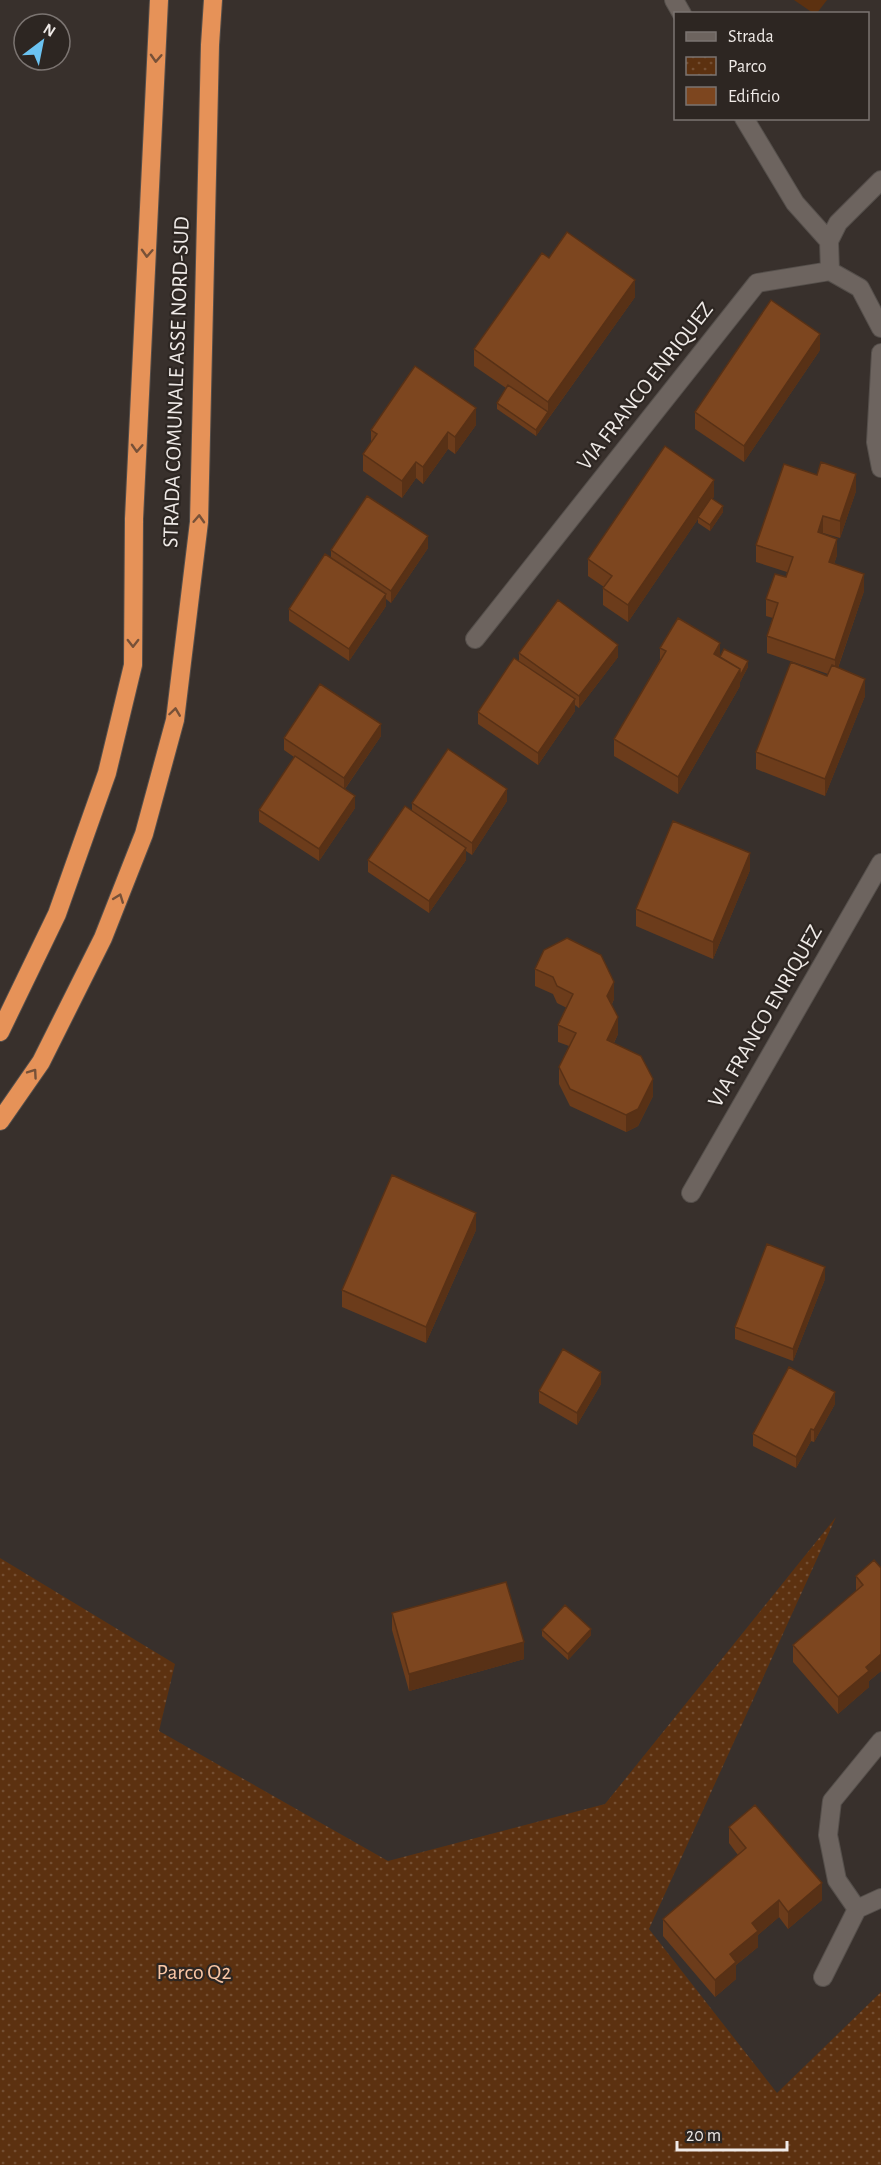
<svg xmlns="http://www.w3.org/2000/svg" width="881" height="2165" viewBox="0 0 881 2165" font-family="'Alegreya Sans',sans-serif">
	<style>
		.grass { fill: #5c3110 }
		.park { fill: url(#park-dots) }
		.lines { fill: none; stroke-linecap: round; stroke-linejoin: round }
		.minor-casing { stroke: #554f4b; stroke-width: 20 }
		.highway-casing { stroke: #554f4b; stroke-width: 20 }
		.minor { stroke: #6d645f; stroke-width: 18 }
		.highway { stroke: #e69258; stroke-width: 18 }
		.wall { fill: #6c3c1b }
		.shaded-wall { fill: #583116 }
		.building { fill: #7d461f; stroke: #583116; stroke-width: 1.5 }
		.oneway { stroke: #775138 }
		.labels { text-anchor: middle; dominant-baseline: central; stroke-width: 4.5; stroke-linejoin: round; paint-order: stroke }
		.street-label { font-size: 22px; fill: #efeae7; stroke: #2d2622 }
		.park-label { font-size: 22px; fill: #f9c6a5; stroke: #2d2622 }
	</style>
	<defs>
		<pattern id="park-dots" width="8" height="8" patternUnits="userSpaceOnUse" patternTransform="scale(1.5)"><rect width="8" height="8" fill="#5c3110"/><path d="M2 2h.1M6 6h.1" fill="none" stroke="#744f33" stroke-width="1.8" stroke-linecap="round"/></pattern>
	</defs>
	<rect width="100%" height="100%" fill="#38302c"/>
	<path class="grass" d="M794,0H827L817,13H813Z"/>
	<path class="park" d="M836,1517L649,1929L777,2093L881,1992V2165H0V1558L175,1664L159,1731L388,1861L605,1804Z"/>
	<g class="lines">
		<defs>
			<path id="minor" d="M674,0L682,14
				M744,118L795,203L829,241
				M830,271L829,241L838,223L881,180
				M881,353L876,442L881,468
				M475,639L757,283L830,271L860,288L881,328
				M691,1193L881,863
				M857,1909L837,1880L828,1835L832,1801L881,1741
				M823,1977L857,1909L881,1898"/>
			<path id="highway" d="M0,1032L57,914L107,773L133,665L134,519L159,0
				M0,1121L41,1062L103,938L144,834L175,720L199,522L210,45L213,0"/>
		</defs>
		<use href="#minor" class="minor-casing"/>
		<use href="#highway" class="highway-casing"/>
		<use href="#minor" class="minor"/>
		<use href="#highway" class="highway"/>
	</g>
	<path class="wall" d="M549,258L635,297L536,436L497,409V403L506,388L474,366V349Z
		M820,350L744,462L695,429V412Z
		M476,425L455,454L448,449L423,484L416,478L402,498L363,471V454L371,442V430Z
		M817,475L856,491L840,538L823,533V534L837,555L834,564L864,591L838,668L865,696L825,796L756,769V752L827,676L828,674L767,653V636L773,618L766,616V599L786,577L787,572L756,562V545Z
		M714,497L712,499L723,512L710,531L698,523V519L628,622L603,605V588L604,587L588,576V559Z
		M428,548L391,603L386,599V606L349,661L289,621V609L331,558V550Z
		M660,648L720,657L748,667L740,682V686L678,794L614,756V739L660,660Z
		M519,653L618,657L579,708L575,705V711L538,765L478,724V712L519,662Z
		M381,736L345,789L355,808L319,861L259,822V810L294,757L284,750V738Z
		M507,801L472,855L466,851V860L429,913L368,872V860L412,811V803Z
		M750,870L713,959L636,926V909Z
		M535,969L614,999L612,1004L618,1034L614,1043L653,1096L638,1126L626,1132L570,1106L559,1084V1067L569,1046L558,1042V1025L567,1008L557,1003L553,994L535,986Z
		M476,1230L426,1343L342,1307V1290Z
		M825,1279L793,1361L735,1339V1327Z
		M601,1384L577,1425L539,1403V1391Z
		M835,1404L814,1442L811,1441L796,1468L753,1446V1434Z
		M881,1568V1671L869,1681V1687L838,1714L793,1662V1645L856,1591V1576Z
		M392,1613L524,1659L409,1691L392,1630Z
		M542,1630L591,1635L568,1660L542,1636Z
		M729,1827L822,1900L788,1929L779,1917L758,1935V1947L736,1965V1979L715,1997L663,1936V1919L738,1855L729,1843Z"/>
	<path class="shaded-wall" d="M635,280V297L548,419V402Z
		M820,334V350L744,462V446Z
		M476,408V425L455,454V437Z
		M548,412V419L536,436V430Z
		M448,432V449L423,484V467Z
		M416,462V478L402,498V481Z
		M856,474V491L840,538V521Z
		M714,480V497L699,518L698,517V519L628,622V605Z
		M723,506V512L710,531V525Z
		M823,516V533L818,549V532Z
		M428,536V548L391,603V591Z
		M837,539V555L829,579V562Z
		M864,574V591L835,676V660Z
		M386,594V606L349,661V649Z
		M720,643V660L714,654Z
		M618,645V657L579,708V696Z
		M748,661V667L740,682V686L678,794V777L740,669Z
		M865,679V696L825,796V779Z
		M575,699V711L538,765V753Z
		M381,724V736L344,790V778Z
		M507,789V801L472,855V843Z
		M355,796V808L319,861V849Z
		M466,848V860L429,913V901Z
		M750,853V870L713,959V942Z
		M614,982V999L607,1013V996Z
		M618,1017V1034L607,1057V1040Z
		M653,1079V1096L638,1126L626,1132V1115Z
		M476,1213V1230L426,1343V1327Z
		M825,1267V1279L793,1361V1349Z
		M601,1372V1384L577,1425V1413Z
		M835,1392V1404L814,1442V1430Z
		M811,1429V1441L796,1468V1457Z
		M591,1629V1635L568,1660V1654Z
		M524,1642V1659L409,1691V1674Z
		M881,1654V1671L869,1681V1687L838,1714V1697L866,1667Z
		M822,1883V1900L788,1929V1912Z
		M779,1900V1917L758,1935V1947L736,1965V1979L715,1997V1980L730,1954L752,1923Z"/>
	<path class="building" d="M567,232L635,280L548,402L474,349L542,253L549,258Z
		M771,300L820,334L744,446L695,412Z
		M415,366L476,408L455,437L448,432L423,467L416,462L402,481L363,454L377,434L371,430Z
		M508,385L548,412L536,430L497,403Z
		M665,446L714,480L628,605L603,588L612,576L588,559Z
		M821,462L856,474L840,521L823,516L818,532L837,539L829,562L864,574L835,660L767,636L778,603L766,599L775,574L786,577L793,557L756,545L784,464L817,475Z
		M367,496L428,536L391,591L331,550Z
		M711,498L723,506L710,525L698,517Z
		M325,554L386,594L349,649L289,609Z
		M558,600L618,645L579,696L519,653Z
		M678,618L720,643L714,654L740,669L678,777L614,739L666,651L660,648Z
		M724,649L748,661L740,676V669L720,657Z
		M514,658L575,699L538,753L478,712Z
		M791,662L827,676L832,665L865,679L825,779L756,752Z
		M320,684L381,724L344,778L284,738Z
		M448,749L507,789L472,843L412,803Z
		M295,756L355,796L319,849L259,810Z
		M405,806L466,848L429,901L368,860Z
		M673,821L750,853L713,942L636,909Z
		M567,938L601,955L614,982L607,996L618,1017L607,1040L641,1056L653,1079L638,1109L626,1115L570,1089L559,1067L576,1033L558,1025L573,994L557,986L553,977L535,969L544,950Z
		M392,1175L476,1213L426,1327L342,1290Z
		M767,1244L825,1267L793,1349L735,1327Z
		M563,1349L601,1372L577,1413L539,1391Z
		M789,1367L835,1392L814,1430L811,1429L796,1457L753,1434Z
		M874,1560L881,1568V1654L866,1667L869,1671L838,1697L793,1645L863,1585L856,1576Z
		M506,1582L524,1642L409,1674L392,1613Z
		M565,1605L591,1629L568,1654L542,1630Z
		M755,1805L822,1883L788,1912L779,1900L752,1923L758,1931L730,1954L736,1962L715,1980L663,1919L746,1848L729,1827Z"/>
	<defs><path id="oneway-chevron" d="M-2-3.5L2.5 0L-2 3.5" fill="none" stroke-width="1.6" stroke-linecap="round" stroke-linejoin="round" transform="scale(1.5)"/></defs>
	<g class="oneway">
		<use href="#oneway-chevron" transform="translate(156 58) rotate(93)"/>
		<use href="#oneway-chevron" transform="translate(147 253) rotate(93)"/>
		<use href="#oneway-chevron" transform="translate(137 448) rotate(93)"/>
		<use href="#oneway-chevron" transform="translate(199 519) rotate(-87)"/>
		<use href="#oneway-chevron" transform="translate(133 643) rotate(90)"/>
		<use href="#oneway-chevron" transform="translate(175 712) rotate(-82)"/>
		<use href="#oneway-chevron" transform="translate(119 898) rotate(-69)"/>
		<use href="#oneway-chevron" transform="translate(33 1073) rotate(-55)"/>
	</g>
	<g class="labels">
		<g class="street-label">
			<text transform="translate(176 382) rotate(-88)">STRADA COMUNALE ASSE NORD-SUD</text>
			<text transform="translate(645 386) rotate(-52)">VIA FRANCO ENRIQUEZ</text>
			<text transform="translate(765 1016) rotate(-60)">VIA FRANCO ENRIQUEZ</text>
		</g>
		<g class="park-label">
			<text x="194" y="1972">Parco Q2</text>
		</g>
	</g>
	<rect x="674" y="12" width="195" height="108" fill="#2d2622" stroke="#7b7471" stroke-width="1.5"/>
	<rect x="686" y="32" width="30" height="9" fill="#6d645f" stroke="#7b7471" stroke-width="1.5"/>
	<text x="728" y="42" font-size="18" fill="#efeae7">Strada</text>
	<rect x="686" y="57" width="30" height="18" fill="url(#park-dots)" stroke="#7b7471" stroke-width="1.5"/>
	<text x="728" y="72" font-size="18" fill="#efeae7">Parco</text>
	<rect x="686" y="87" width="30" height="18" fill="#7d461f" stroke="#7b7471" stroke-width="1.5"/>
	<text x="728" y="102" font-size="18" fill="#efeae7">Edificio</text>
	<g transform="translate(42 42) rotate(32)"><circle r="28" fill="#2d2622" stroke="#7b7471" stroke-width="1.5"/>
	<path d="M0-4.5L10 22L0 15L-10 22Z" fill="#6bc3f2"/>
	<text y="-9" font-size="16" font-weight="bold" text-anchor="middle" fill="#efeae7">N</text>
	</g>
	<path d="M677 2141v9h110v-9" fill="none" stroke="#efeae7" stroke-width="3"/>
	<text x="686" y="2141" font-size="18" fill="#efeae7" stroke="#2d2622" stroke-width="4.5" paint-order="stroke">20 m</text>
</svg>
